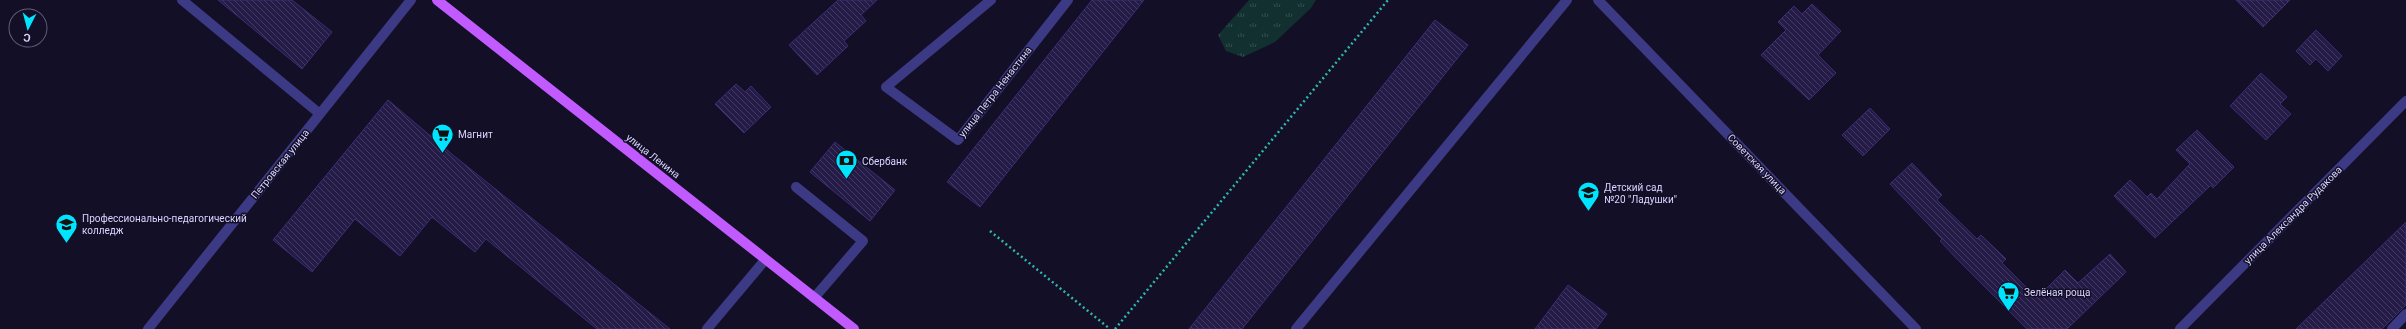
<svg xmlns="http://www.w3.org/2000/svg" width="2406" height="329" viewBox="0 0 2406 329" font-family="Roboto,sans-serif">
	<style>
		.park { fill: url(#park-tufts) }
		.building { fill: url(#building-back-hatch); stroke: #3b2d73 }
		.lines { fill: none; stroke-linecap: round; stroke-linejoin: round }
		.path { stroke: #2fb8b0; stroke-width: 2.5; stroke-dasharray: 2 3; stroke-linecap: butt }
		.minor { stroke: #3d3a85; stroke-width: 10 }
		.major { stroke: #c25bff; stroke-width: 10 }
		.labels { text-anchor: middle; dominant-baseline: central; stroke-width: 3; stroke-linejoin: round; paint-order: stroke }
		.street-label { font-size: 10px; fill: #d9d4ff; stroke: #130f26 }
		.poi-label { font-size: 10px; fill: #d9d4ff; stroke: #130f26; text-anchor: start }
	</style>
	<defs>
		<pattern id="park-tufts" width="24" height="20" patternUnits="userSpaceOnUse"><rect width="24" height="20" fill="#12302f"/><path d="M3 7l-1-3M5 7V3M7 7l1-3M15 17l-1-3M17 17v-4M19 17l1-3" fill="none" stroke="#344d4e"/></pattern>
		<pattern id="building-back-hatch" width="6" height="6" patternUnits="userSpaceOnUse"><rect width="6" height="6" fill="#241b47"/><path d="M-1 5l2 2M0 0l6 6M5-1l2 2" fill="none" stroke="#433b63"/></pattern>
	</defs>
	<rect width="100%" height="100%" fill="#130f26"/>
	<path class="park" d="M1249,0H1316L1311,8L1275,42L1243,57L1226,51L1218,35Z"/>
	<path class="building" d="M218,0H292L332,32L302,69Z
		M838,0H877L861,15L866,21L844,41L848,46L817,75L789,45Z
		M1092,0H1144L980,207L947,182Z
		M2236,0H2290L2263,27Z
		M1812,4L1841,31L1818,55L1836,73L1809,100L1761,55L1786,30L1778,22L1794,6L1802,14Z
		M1435,20L1468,45L1242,329H1189Z
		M2316,30L2342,56L2328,71L2316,59L2310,65L2296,51Z
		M2261,73L2287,97L2280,104L2291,114L2266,140L2230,106Z
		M736,84L745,92L751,86L771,107L744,133L715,104Z
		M388,100L453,155L670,329H597L486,239L475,252L432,217L400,256L355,219L312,272L273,240Z
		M1870,108L1890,129L1863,156L1842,135Z
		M2197,130L2234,167L2213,188L2211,185L2155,238L2114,196L2130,180L2147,197L2151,193L2157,199L2190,164L2176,150Z
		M835,142L895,190L870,221L810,172Z
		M1912,163L1942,195L1937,200L1977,239L1981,235L2006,259L2002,263L2037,298L2065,270L2078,283L2110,254L2126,272L2067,329H2027L1957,259L1940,241L1942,239L1890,184Z
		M2406,222V305L2382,329H2296Z
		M1568,285L1607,314L1596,329H1535Z"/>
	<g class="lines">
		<path class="path" d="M990,231L1110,329
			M1115,329L1388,0"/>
		<path class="minor" d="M182,0L320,114
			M991,0L886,87L958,140L1068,0
			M1598,0L1916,329
			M796,187L863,241L814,298
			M148,329L411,0
			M707,329L765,260
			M1296,329L1567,0
			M2180,329L2406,101
			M2392,329L2406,314"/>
		<path class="major" d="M437,0L854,329"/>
	</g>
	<defs>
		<symbol id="supermarket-pin" viewBox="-11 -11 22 30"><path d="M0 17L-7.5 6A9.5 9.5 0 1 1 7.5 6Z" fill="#00e5ff" stroke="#130f26"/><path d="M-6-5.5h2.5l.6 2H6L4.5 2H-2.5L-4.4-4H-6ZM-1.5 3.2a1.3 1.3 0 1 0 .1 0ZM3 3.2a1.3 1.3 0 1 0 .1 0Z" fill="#111"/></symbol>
		<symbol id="bank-pin" viewBox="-11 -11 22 30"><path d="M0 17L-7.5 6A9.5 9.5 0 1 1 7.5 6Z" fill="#00e5ff" stroke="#130f26"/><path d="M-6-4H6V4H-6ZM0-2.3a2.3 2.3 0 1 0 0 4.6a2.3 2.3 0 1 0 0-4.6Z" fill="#111"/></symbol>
		<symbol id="school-pin" viewBox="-11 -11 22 30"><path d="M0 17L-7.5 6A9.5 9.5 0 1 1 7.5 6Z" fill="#00e5ff" stroke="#130f26"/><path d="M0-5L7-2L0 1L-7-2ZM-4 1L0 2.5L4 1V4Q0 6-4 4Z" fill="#111"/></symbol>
		<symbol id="university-pin" viewBox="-11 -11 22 30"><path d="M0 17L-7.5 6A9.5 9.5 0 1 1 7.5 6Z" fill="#00e5ff" stroke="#130f26"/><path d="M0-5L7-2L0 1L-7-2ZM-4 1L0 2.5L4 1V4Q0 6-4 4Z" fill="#111"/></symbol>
	</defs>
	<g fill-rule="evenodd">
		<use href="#supermarket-pin" x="430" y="122" width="25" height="34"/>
		<use href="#bank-pin" x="834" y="148" width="25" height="34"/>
		<use href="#school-pin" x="1576" y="180" width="25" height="34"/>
		<use href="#university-pin" x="54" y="212" width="25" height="34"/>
		<use href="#supermarket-pin" x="1996" y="280" width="25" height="34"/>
	</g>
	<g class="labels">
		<g class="street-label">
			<text transform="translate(995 92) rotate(-52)">улица Петра Ненастина</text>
			<text transform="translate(653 156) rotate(38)">улица Ленина</text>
			<text transform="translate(280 164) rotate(-51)">Петровская улица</text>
			<text transform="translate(1757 164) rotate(46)">Советская улица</text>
			<text transform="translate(2293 215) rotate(-45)">улица Александра Рудакова</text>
		</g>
		<g class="poi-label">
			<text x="458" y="134">Магнит</text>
			<text x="862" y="161">Сбербанк</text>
			<text x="1604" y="187">Детский сад<tspan x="1604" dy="12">№20 "Ладушки"</tspan></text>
			<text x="82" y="218">Профессионально-педагогический<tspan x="82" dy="12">колледж</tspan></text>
			<text x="2024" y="292">Зелёная роща</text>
		</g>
	</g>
	<g transform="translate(28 28) rotate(186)"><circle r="19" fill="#130f26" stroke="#625e7d"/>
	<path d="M0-3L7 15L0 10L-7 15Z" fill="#00e5ff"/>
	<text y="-6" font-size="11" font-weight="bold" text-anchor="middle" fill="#d9d4ff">С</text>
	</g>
</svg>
